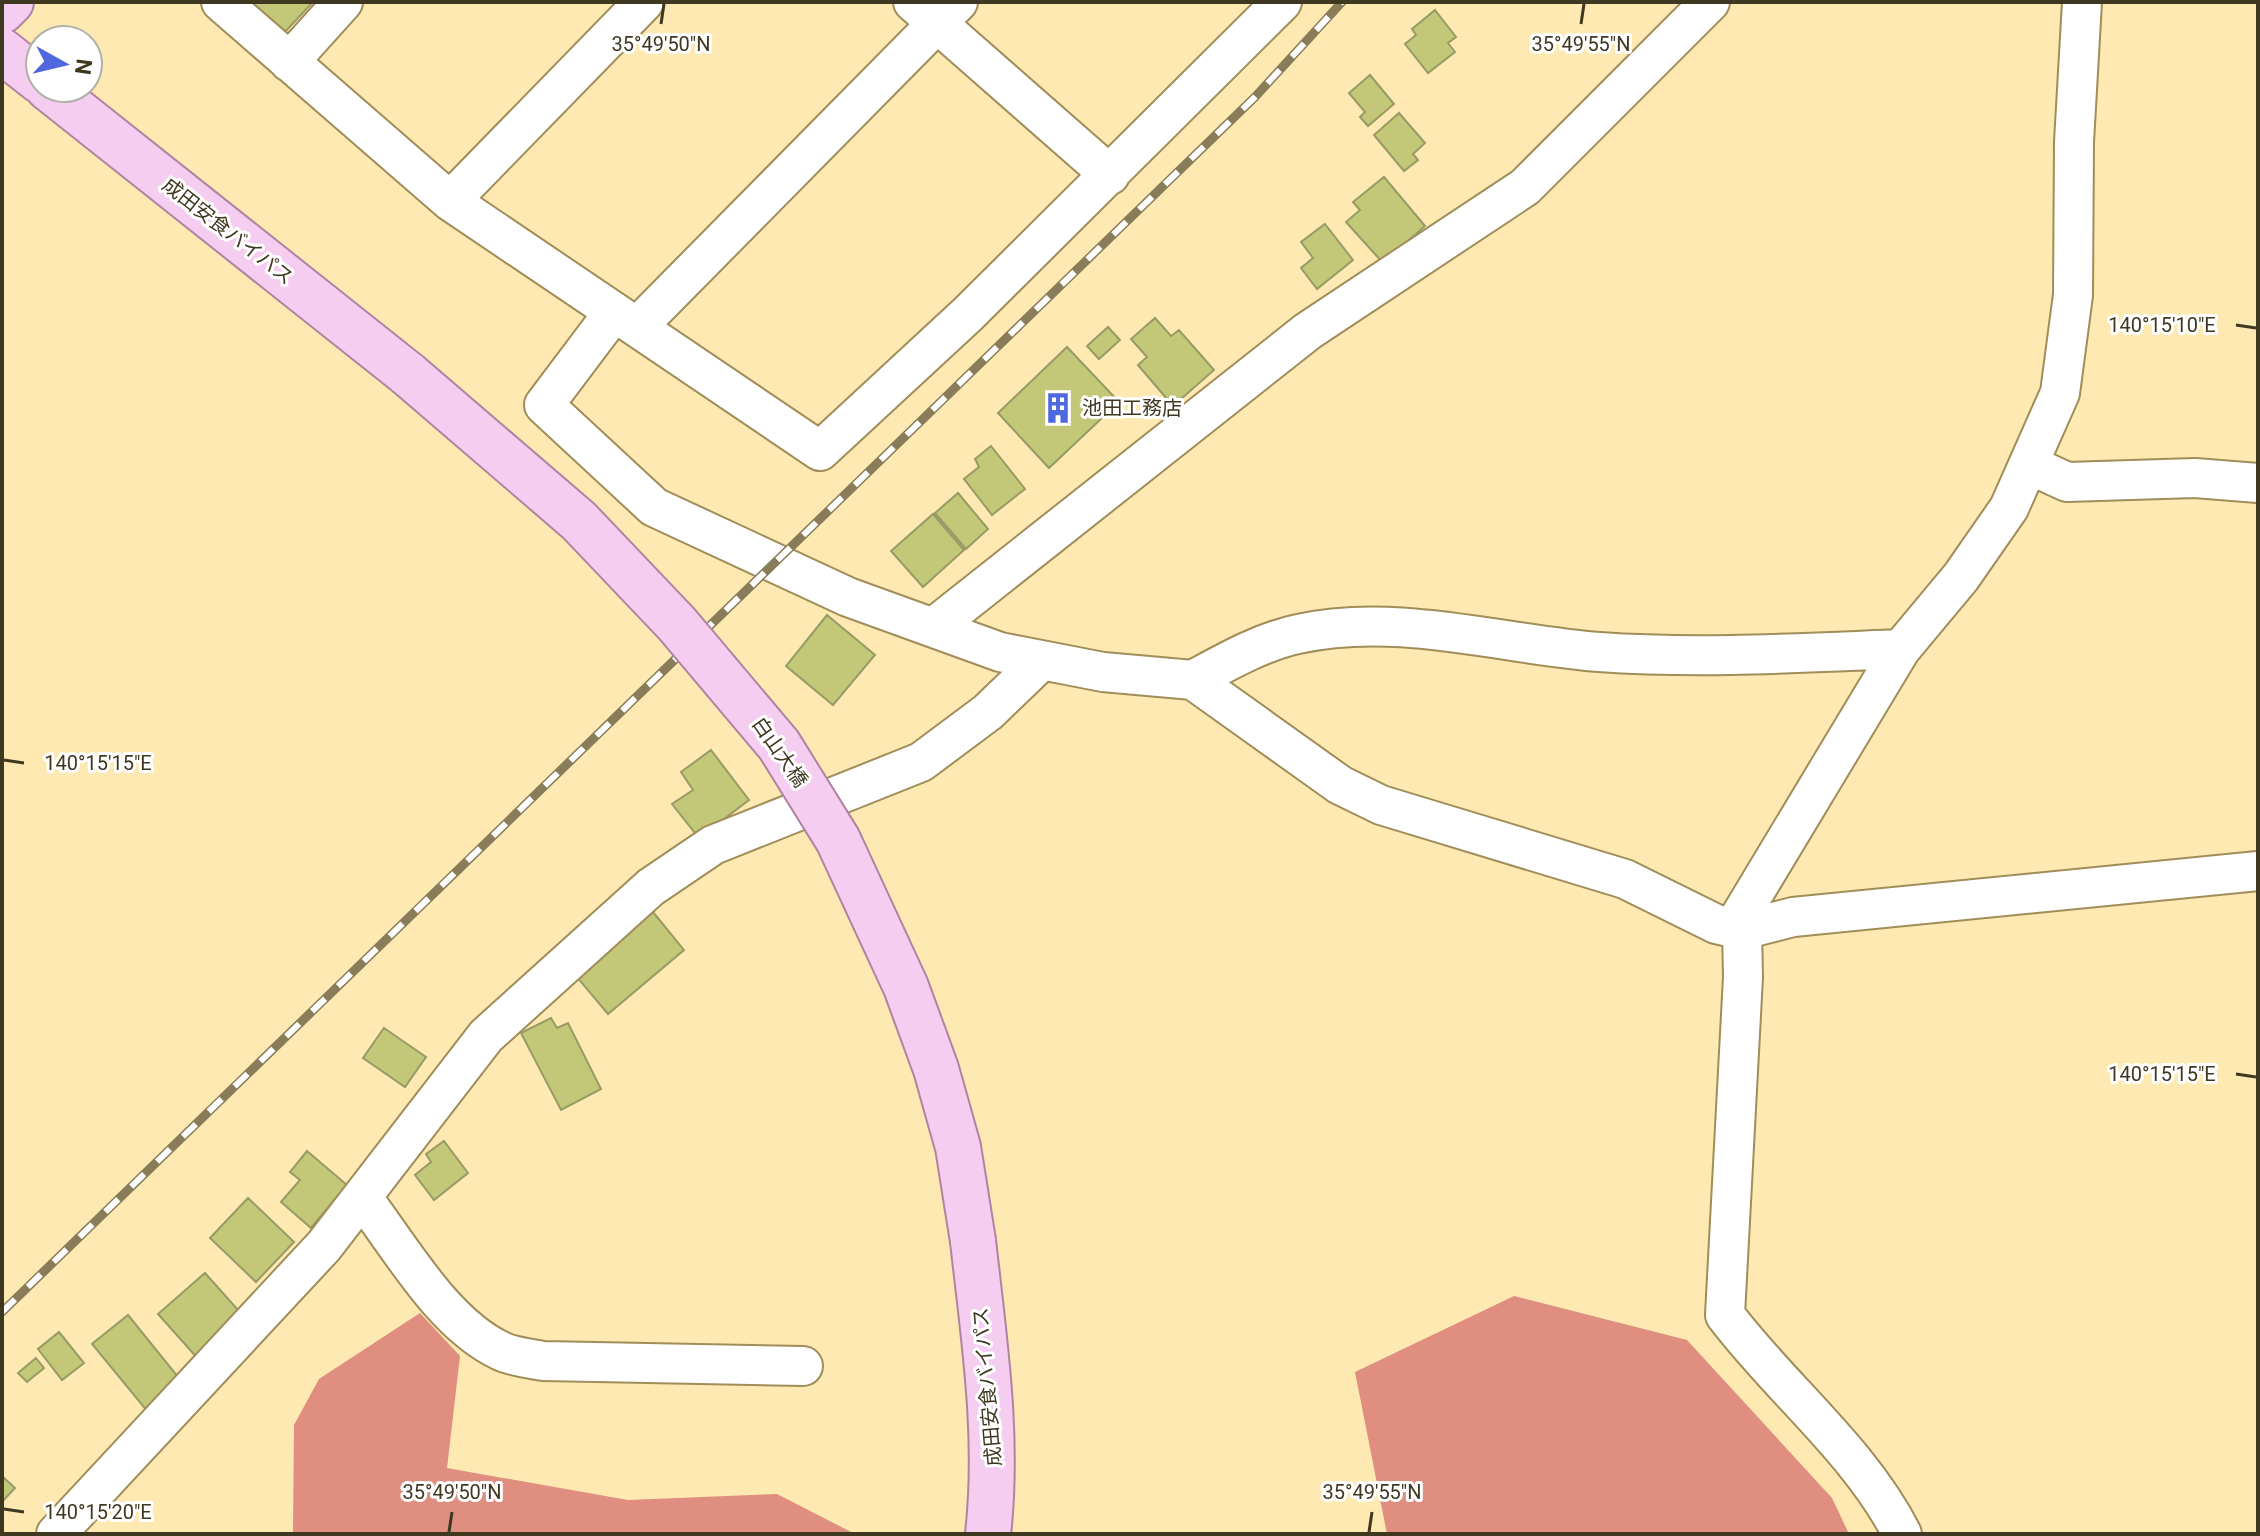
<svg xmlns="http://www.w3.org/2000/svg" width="2260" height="1536" viewBox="0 0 2260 1536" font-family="Roboto,'Noto Sans JP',sans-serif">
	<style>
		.forest { fill: #df8e80 }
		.building { fill: #c3c778; stroke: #989b65; stroke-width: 2 }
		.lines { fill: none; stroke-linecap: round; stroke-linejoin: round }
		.minor-casing { stroke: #a08d59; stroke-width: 42 }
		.major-casing { stroke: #b183a1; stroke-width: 48 }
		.minor { stroke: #fff; stroke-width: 38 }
		.major { stroke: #f5cdf0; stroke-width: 44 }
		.rail-casing { stroke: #897d59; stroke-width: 9 }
		.rail { stroke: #fff; stroke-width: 6; stroke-dasharray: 18; stroke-linecap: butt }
		.major-bridge-casing { stroke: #b183a1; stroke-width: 48; stroke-linecap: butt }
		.major-bridge { stroke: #f5cdf0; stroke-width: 44 }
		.ticks { fill: none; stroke: #3f3821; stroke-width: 3 }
		.labels { text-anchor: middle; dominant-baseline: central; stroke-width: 6; stroke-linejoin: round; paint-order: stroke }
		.street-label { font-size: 20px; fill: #3f3821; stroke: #fff }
		.poi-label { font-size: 20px; fill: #3f3821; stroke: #fff; text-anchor: start }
		.ticks-label { font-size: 20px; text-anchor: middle; fill: #3f3821; stroke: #fff; stroke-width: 6; stroke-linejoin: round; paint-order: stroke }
	</style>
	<rect width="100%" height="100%" fill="#fde9b1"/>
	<path class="forest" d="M1514,1296L1687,1340L1832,1498L1849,1534H1387L1355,1372Z
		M420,1313L460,1356L447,1468L628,1500L777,1494L855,1534H293L294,1425L319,1379Z"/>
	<path class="building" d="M246,2H313L282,35Z
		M1435,10L1456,37L1448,43L1455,52L1428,73L1405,44L1416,35L1412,29Z
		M1370,75L1394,104L1368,126L1360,117L1365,112L1349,93Z
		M1399,113L1425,143L1413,154L1418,160L1404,171L1374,135Z
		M1384,177L1425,226L1383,263L1346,222L1360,210L1353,202Z
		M1325,224L1353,260L1317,289L1301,268L1313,258L1301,242Z
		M1155,318L1171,336L1179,330L1214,370L1173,406L1138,365L1147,357L1131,339Z
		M1108,327L1120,340L1099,359L1087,346Z
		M1067,347L1119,402L1049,468L998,413Z
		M991,446L1025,489L992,515L964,479L979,467L975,459Z
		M958,493L988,529L966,549L935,513Z
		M933,514L964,550L923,587L891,551Z
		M827,615L875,655L833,705L786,666Z
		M711,750L749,800L699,838L672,804L693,790L681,772Z
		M653,912L684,950L608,1014L576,976Z
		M551,1018L557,1028L568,1023L601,1089L561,1110L521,1033Z
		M384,1028L426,1057L405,1087L363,1058Z
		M444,1141L468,1173L434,1200L415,1175L431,1162L426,1154Z
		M307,1151L347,1185L311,1228L281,1202L300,1180L290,1172Z
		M248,1198L294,1242L256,1282L210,1238Z
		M205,1273L246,1319L200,1361L158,1314Z
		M128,1315L183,1383L148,1412L92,1344Z
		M59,1332L84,1363L62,1380L38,1349Z
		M36,1358L44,1368L27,1382L18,1373Z
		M2,1476L15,1488L2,1502Z"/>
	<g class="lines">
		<defs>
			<path id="minor" d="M221,2L450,201L820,451L968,314L1282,2
				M913,2L1110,175
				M289,62L343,2
				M450,201L644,2
				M614,312L544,405L654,507L848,597L1000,652L1103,672L1193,680L1340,785L1381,805L1625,879L1716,924L1742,930L1743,977L1725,1315C1781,1389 1860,1451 1902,1534
				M637,327L958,2
				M2030,465L2067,482L2195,478L2258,483
				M934,627L1308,331L1525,187L1710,2
				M1193,680C1226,662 1261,642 1298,634C1396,612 1500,644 1599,652C1699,659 1801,653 1901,649
				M1733,928L1901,649L1961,577L2009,508L2060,393L2073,295L2074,142L2082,2
				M1742,930L1793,917L2258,871
				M362,1197C400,1247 443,1324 501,1351C513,1357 529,1358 543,1361L803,1366
				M56,1534L324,1246L486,1036L651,887L713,845L921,762L988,712L1041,661"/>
			<path id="major" d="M2,11L11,2
				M2,51L40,81
				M48,88L408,374
				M973,1241C984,1339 999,1436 988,1534"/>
		</defs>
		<use href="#minor" class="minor-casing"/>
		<use href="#major" class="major-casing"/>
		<use href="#minor" class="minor"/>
		<use href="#major" class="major"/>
		<defs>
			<path id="rail" d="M2,1312L1255,97L1342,2"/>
		</defs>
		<use href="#rail" class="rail-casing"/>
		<use href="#rail" class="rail"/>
		<defs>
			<path id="major-bridge" d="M408,374L579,521L677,624L779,745L838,840L906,987L936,1069L958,1147L973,1241"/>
		</defs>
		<use href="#major-bridge" class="major-bridge-casing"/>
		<use href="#major-bridge" class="major-bridge"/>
	</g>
	<path class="ticks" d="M661,24L664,4M1581,24L1584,4M2236,325L2256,328M4,760L24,763M2236,1074L2256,1077M4,1509L24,1512M449,1532L452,1512M1369,1532L1372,1512"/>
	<defs>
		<symbol id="building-bare" viewBox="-9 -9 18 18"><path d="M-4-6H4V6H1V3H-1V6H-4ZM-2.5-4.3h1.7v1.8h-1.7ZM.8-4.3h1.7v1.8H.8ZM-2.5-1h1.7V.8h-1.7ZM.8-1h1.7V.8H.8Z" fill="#5068dd" stroke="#fff" stroke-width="2.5" paint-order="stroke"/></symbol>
	</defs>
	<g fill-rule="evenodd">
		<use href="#building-bare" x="1036" y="386" width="44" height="44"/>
	</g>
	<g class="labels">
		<g class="street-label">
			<text transform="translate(228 231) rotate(38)">成田安食バイパス</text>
			<text transform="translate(780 752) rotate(55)">白山大橋</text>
			<text transform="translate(987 1387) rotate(-95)">成田安食バイパス</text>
		</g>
		<g class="poi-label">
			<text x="1082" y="408">池田工務店</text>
		</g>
	</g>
	<g class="ticks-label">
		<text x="661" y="51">35°49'50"N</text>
		<text x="1581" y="51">35°49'55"N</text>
		<text x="2162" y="332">140°15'10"E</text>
		<text x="98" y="770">140°15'15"E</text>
		<text x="2162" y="1081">140°15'15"E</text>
		<text x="452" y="1499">35°49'50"N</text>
		<text x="1372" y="1499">35°49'55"N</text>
		<text x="98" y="1519">140°15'20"E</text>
	</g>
	<rect width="2260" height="1536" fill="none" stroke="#3f3821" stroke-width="8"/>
	<g transform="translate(64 64) rotate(98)"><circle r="38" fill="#ffffff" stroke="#b2afa6" stroke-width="2"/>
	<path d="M0-6L14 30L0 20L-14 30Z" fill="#5068dd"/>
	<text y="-12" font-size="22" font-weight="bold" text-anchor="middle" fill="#3f3821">N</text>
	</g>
</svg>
